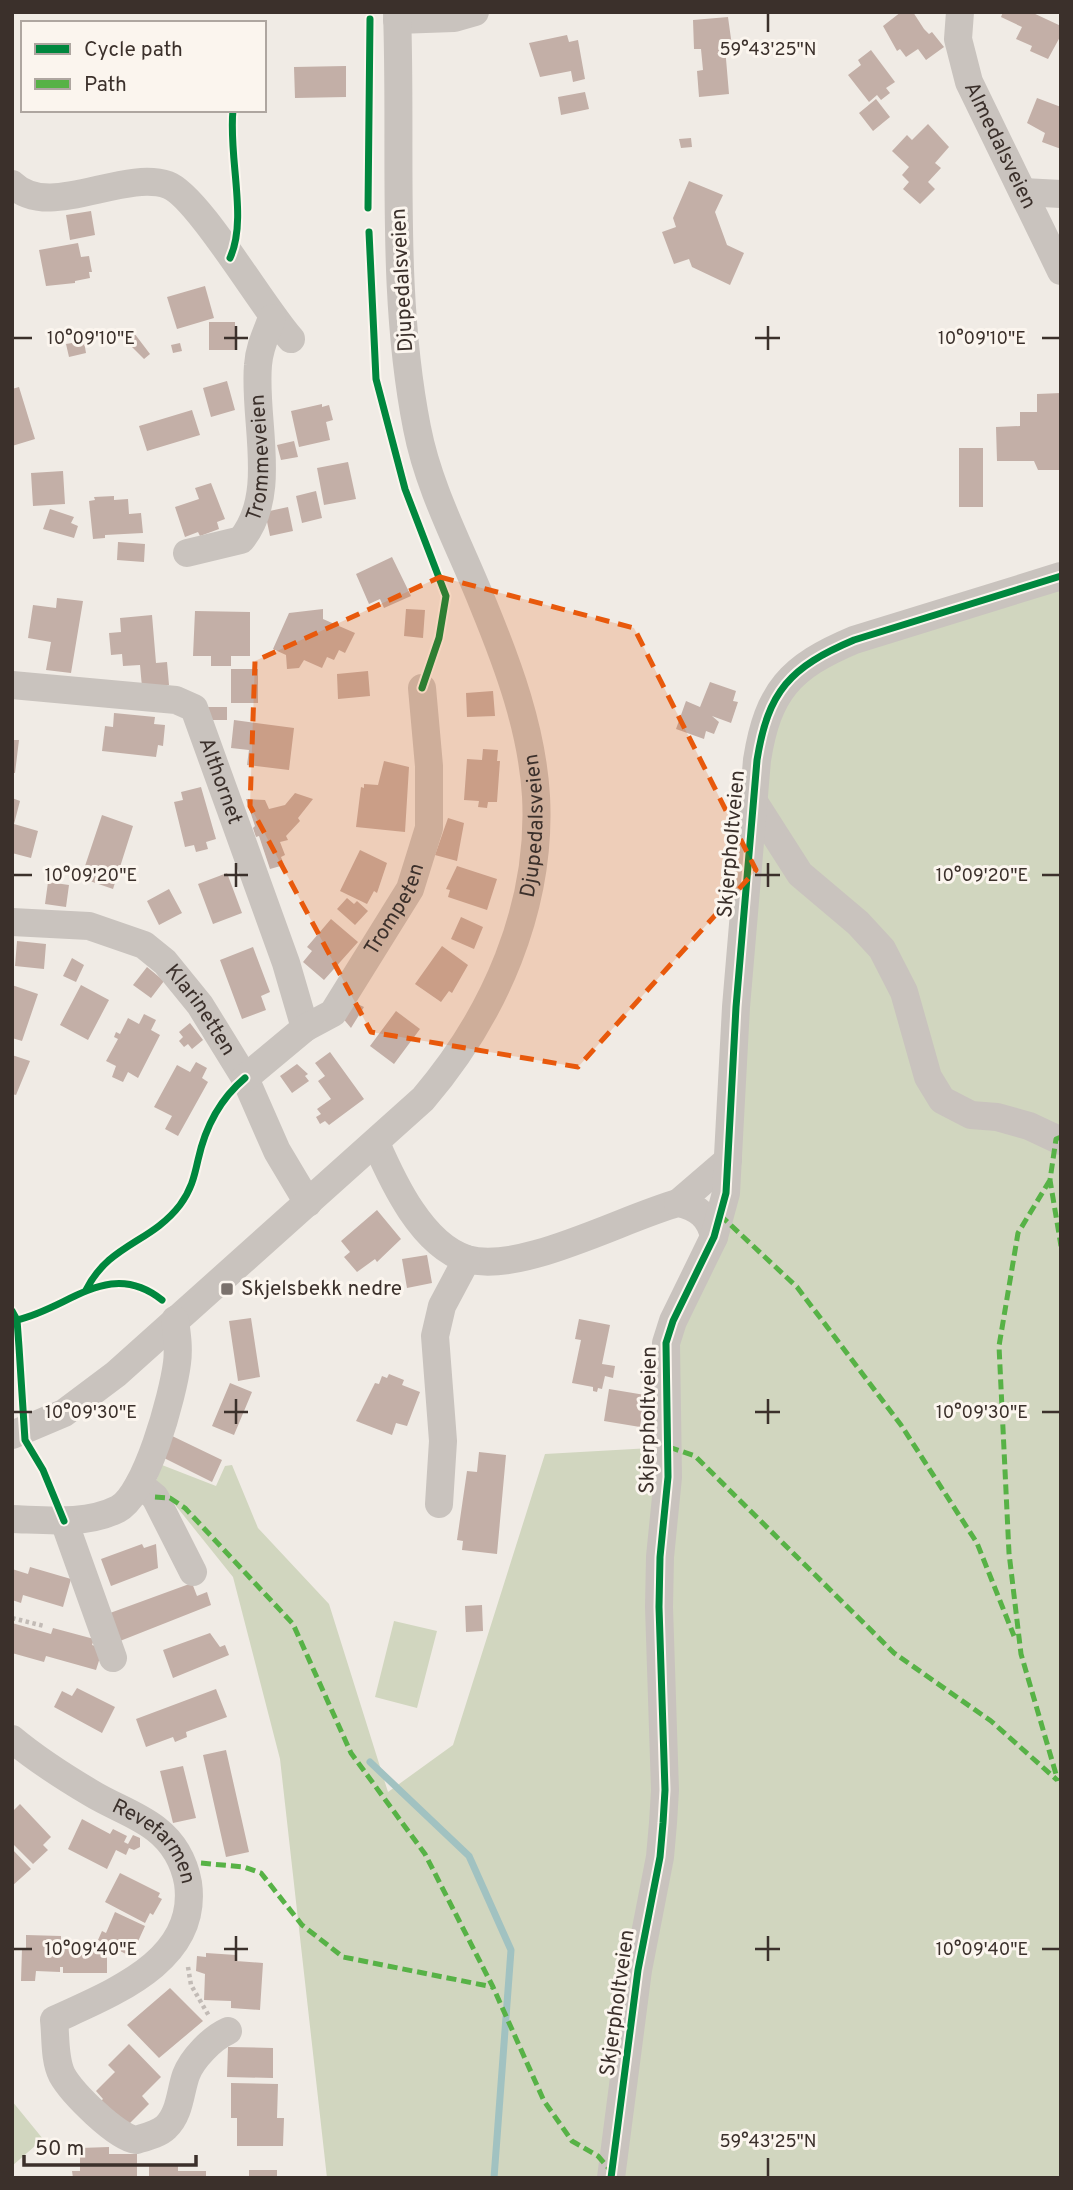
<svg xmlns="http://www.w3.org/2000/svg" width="1073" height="2190" viewBox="0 0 1073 2190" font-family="Overpass,sans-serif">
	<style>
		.green { fill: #d1d6bf }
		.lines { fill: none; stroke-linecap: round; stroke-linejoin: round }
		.stream { stroke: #a1c2c1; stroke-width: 7 }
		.building { fill: #c3afa7 }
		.path { stroke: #c2bbb6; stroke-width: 4.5; stroke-dasharray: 3.5 3.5; stroke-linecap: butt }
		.minor { stroke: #c9c3be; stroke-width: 28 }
		.quiet { stroke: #57b246; stroke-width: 5; stroke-dasharray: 10 5; stroke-linecap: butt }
		.cycleway-casing { stroke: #fbf5ee; stroke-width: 11 }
		.cycleway { stroke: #00873e; stroke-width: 7 }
		.marked { fill: #e8590c; fill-opacity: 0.2; stroke: #e8590c; stroke-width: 5; stroke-dasharray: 14 9; stroke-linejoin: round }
		.ticks { fill: none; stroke: #3b302b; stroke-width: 2.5 }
		.poi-dot { fill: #7a716c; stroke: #fbf5ee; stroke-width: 2.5 }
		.labels { text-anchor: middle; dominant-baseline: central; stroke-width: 6; stroke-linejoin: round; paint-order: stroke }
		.street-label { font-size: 21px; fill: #3b302b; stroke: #fbf5ee }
		.poi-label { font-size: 21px; fill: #3b302b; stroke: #fbf5ee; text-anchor: start }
		.ticks-label { font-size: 18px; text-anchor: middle; fill: #3b302b; stroke: #fbf5ee; stroke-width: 6; stroke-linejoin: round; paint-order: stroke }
	</style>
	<rect width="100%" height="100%" fill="#f0ebe5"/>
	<path class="green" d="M1061,576V2178H327L280,1759L233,1577L156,1481L162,1465L216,1486L225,1466L232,1465L258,1528L329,1604L388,1792L453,1745L545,1454L669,1447L665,1358L712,1233L753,784L791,675Z
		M394,1621L437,1631L417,1708L375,1697Z
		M12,2101L43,2139L12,2166Z"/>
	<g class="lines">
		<path class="stream" d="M370,1762L469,1856L511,1950L494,2178"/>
	</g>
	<path class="building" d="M901,12H913L924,29L929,34L932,32L944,47L926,60L918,49L906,57L900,49L897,51L883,26Z
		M1003,12H1031L1061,26V35L1048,59L1030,51L1032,46L1016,39L1022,27L1001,17Z
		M728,17L732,46L725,47L729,94L699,97L697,71L703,70L701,49H694L693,20Z
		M567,35L569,42L578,40L585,79L573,82L571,71L540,77L529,43Z
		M871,50L895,82L886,88L890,93L881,100L877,95L869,102L848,75L861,65L858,60Z
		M346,66V97L295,98L294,67Z
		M585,92L589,109L561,115L558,97Z
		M1037,98L1061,107V149L1042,142L1045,133L1027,123Z
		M876,99L890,117L873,131L859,113Z
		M928,124L949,147L935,163L941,168L928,182L935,189L920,204L903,189L909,182L902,175L909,167L892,151L907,135L912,140Z
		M691,138L692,147L681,148L679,139Z
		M689,181L723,195L715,212L727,245L744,253L730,285L692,267L689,259L674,264L662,232L676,227L673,218Z
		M91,211L95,235L70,240L66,215Z
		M78,243L81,257L89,256L92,272H89L90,278L75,281V283L46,286L39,250Z
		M205,286L214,318L177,329L167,297Z
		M209,322H235V350H209Z
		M131,329L150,354L144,359L122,337Z
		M84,341L86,353L69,357L66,344Z
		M180,343L182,351L173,353L171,345Z
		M227,381L235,410L211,417L203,388Z
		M19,387L35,439L12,446V389Z
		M1061,393L1059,470H1038L1034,461H997L996,427L1020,426V412H1037V394Z
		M322,404V407L329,405L333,420L326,422L330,440L299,447L291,411Z
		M192,410L200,435L147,451L139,426Z
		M294,441L298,457L281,460L277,445Z
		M959,448H983V507H959Z
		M348,462L356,499L324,505L317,468Z
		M63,471L65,504L33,506L31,473Z
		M211,483L225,519L217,522L219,529L200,536L198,532L185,537L175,507L199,499L195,488Z
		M316,491L322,518L302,523L296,496Z
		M114,496V500L128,499L129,514L141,513L143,533L105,535V538L93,539L89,501L95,500L94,497Z
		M288,507L293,531L270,536L265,512Z
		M50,509L74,517L71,523L78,526L74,538L43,529Z
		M118,542L145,544L144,562L117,560Z
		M392,557L411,596L384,608L380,599L369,604L356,574Z
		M57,598L83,601L71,673L46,670L51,642L28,638L33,605L56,608Z
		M323,609V619L355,633L345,653L339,650L334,660L327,657L322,668L304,660L299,668L287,669L286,655L273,649L289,613Z
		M406,609L425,610L423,638L404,636Z
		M195,611L250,612V656H231V666H211V656H193Z
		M152,615L156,663L167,662L169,685L142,687L140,665L123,666L122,654L111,655L109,633L121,632L120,618Z
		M231,669H258V703H231Z
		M368,671L370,696L338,699L337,674Z
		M710,682L736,691L733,701L738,702L731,723L712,716L719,722L714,734L706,731L704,739L676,729L686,701L700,707Z
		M493,691L495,716L467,717L466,693Z
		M205,707H227V720H205Z
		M114,713L155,717L154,724L165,725L163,746L158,745L156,757L102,751L105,726L113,727Z
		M234,720L294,728L289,770L247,765L249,750L231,748Z
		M12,740H19L15,773H12Z
		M483,749L498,750L497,761H500L497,802H488L487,808L478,807L479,801L464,800L467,759L482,760Z
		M384,761L409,767L405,832L356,827L361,787L364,788V784L378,785Z
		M201,787L216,839L206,842L208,849L196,852L194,845L185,847L174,802L183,800L181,792Z
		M295,793L313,799L298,818L300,821L286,836L288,840L280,842L285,855L281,857L284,865L270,869L259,836L256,837L253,828L255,826L246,799L265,800L269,809L285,805Z
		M12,798L20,801L14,824L38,831L31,858L12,853Z
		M102,815L133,826L113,889L81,878Z
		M448,818L464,823L457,861L435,855Z
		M360,850L387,863L377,893L374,891L367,904L340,891Z
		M457,866L497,879L487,910L448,897L450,890L446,889Z
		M227,873L242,913L213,924L198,884Z
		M48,882L69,885L66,907L45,904Z
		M169,889L182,913L159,925L147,901Z
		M347,898L354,904L357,901L368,911L355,925L337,909Z
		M461,917L483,927L474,949L451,939Z
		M331,919L358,942L324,980L303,962L312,951L307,947Z
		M17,941L46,944L44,969L15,966Z
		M442,946L468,965L452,993L449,991L441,1002L415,984Z
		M253,947L270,992L261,996L266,1010L242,1019L220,960Z
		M72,958L84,965L76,982L63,976Z
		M147,967L164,981L151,998L133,985Z
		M12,985L38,994L22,1041L12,1038Z
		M81,985L109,1000L88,1040L60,1025Z
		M353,1002L364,1007L351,1028L341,1016Z
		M396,1011L420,1029L394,1064L370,1046Z
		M144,1014L156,1020L151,1030L160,1035L138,1078L128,1072L123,1082L112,1077L116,1066L106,1061L118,1039L114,1037L116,1032L120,1034L128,1018L139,1024Z
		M190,1023L203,1040L192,1049L188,1044L184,1047L179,1041L183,1037L179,1032Z
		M330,1052L364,1099L329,1125L325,1121L320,1124L316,1117L321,1114L317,1109L331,1099L318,1081L325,1076L315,1063Z
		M12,1055L30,1061L16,1095L12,1094Z
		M196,1062L207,1068L202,1078L208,1082L178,1136L165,1129L172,1116L154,1107L177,1065L190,1072Z
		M297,1064L308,1074L305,1076L309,1081L292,1093L280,1076Z
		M377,1210L401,1239L377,1262L375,1259L357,1272L344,1257L350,1252L341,1241Z
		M427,1255L432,1283L407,1288L402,1259Z
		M251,1318L260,1377L238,1381L229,1321Z
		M579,1319L610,1325L602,1364L615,1366L613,1378L605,1376L602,1389L598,1388L597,1392L593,1391V1387L572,1383L581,1340L575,1339Z
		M389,1374L404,1380L402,1385L420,1392L407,1426L396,1423L392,1435L356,1421L375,1383L379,1384L382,1376L387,1378Z
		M230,1383L252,1392L234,1435L212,1426Z
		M609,1389L645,1395L640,1427L604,1421Z
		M168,1434L222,1460L212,1482L158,1455Z
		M479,1452L506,1455L497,1554L462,1550L463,1541L457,1540L467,1471L477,1472Z
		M142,1544L144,1548L156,1544L158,1568L111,1586L101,1559Z
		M30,1567L71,1579L63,1607L23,1595L21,1603L12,1600V1569L28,1574Z
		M192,1583L197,1596L207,1592L211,1605L120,1641L110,1613Z
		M482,1605L483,1631L466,1632L465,1606Z
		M12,1623L51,1634L53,1628L94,1639L92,1645L103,1648L96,1670L46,1656L44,1662L12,1653Z
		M210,1633L220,1647L225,1645L229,1655L173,1678L163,1650Z
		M77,1688L115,1707L102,1733L54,1707L62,1691L72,1696Z
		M216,1689L227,1717L186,1732L187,1737L175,1742L173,1737L146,1747L136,1719Z
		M226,1750L249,1852L226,1857L203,1755Z
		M183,1766L196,1818L173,1823L160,1771Z
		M20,1804L51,1837L43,1845L48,1850L33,1864L12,1843V1812Z
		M82,1819L110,1834L113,1829L127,1836L124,1842L128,1844L133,1835L140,1838V1847L134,1850L129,1848L126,1855L116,1850L107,1869L68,1849Z
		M12,1849L31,1869L12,1886Z
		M120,1873L160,1893L158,1897L162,1899L153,1915L150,1913L145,1923L105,1902Z
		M115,1912L145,1926L135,1948L132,1946L128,1955L98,1940L102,1931L106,1933Z
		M26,1935L61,1936V1949L107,1948V1973H63V1967H60V1972L36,1971L35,1981H21L22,1948H26Z
		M206,1953L236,1955V1961L263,1963L260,2010L231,2008V2001L204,2000L205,1974L196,1971L197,1956L206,1957Z
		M170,1988L203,2021L159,2058L127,2025Z
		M129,2044L161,2077L142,2096L149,2104L128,2125L99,2103L103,2099L96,2091L115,2072L108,2065Z
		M228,2047L273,2048V2078L227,2077Z
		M231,2083L278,2084L277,2118H284L283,2146H237V2118H231Z
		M109,2147V2154H137V2178H73L72,2171H80V2148Z
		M178,2164V2171H206V2178H149V2165Z
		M249,2170H277V2178H249Z"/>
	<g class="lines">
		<path class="path" d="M12,1618L44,1626
			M188,1967L191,1985L209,2016"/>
		<g class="minor">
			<path id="s1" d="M960,12L958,39L969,82L1061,271"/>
			<path d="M397,20L454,18L475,12"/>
			<path d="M12,184C49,221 122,169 168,185C198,196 263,308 291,339"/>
			<path d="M1023,192L1061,194"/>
			<path id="s2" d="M187,553L241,540C279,494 253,420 258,365C259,348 266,334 272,318"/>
			<path id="s3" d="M12,685L176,700L194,708L286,963L305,1028"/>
			<path d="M754,802L800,874L858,923L882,949L904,992L928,1077L942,1100L971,1115L997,1117L1029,1126L1061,1141"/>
			<path id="s4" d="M12,922L89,926L144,945L165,962L200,1005L245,1078L277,1151L308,1203"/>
			<path id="s5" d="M245,1078L305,1028L333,1013L410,889L429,828V766L422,688"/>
			<path d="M376,1143C393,1182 422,1245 467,1259C520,1275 625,1217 678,1203C698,1207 710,1217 714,1237"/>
			<path d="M678,1203L728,1160"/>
			<path id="s6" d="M12,1435L64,1413L116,1374L423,1099C494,1016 542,908 536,796C532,729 508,665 483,604C460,546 429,490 417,428C390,291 402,151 397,12"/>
			<path d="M139,1484L155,1497L193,1572"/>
			<path d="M439,1504L443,1441L435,1336L442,1306L467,1259"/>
			<path d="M12,1519C45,1520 87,1525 118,1509C146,1495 173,1395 177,1363C179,1348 177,1335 175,1320"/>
			<path d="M64,1521L113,1658"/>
			<path id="s7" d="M12,1739C36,1759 64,1777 91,1793C112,1806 137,1814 156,1829C174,1843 184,1861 188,1883C199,1961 112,1993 54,2020C56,2037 54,2059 62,2075C72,2093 116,2137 136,2140C146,2137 159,2134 166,2127C180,2114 180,2092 186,2075C192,2059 212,2038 228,2031"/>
			<path d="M611,2178L638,1970L660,1857L663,1823L665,1790L659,1607L660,1557L668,1477L666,1343L673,1321L714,1237L726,1193L736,1007L757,760C768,691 790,667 854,640L1061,576"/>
		</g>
		<path class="quiet" d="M1061,1137L1056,1139L1050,1180L1061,1246
			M1050,1180L1018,1233L999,1346L1009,1553L1021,1654L1058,1781
			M720,1215L797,1287L901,1425L977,1543L1014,1636
			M669,1447L695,1456L894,1653L991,1721L1057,1780
			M155,1497L170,1498L185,1508L293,1624L351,1753L425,1854L493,1987L544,2101L572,2141L598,2156L612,2172
			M201,1863L244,1867L261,1873L302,1925L343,1957L493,1987"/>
		<defs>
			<path id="cycleway" d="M368,208L370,19
				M369,232L376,379L405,489L446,596L439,638L422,688
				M230,258C248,219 228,157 233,110
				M86,1290C109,1244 151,1243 180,1205C191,1190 194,1178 198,1160C205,1128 220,1099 245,1078
				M12,1311L17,1320L19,1347L25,1440L43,1470L64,1521
				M17,1320C70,1308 109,1258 162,1300
				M611,2178L638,1970L660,1857L663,1823L665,1790L659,1607L660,1557L668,1477L666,1343L673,1321L714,1237L726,1193L736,1007L757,760C768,691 790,667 854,640L1061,576"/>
		</defs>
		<use href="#cycleway" class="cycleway-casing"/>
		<use href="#cycleway" class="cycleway"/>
	</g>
	<path class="marked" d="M440,577L634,628L756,870L578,1067L371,1032L250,806L255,661Z"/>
	<path class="ticks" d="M768,14V32M236,326V350M768,326V350M14,338H32M224,338H248M755,338H780M1042,338H1059M236,863V887M768,863V887M14,875H32M224,875H248M755,875H780M1042,875H1059M236,1399V1424M768,1399V1424M14,1412H32M224,1412H248M755,1412H780M1042,1412H1059M236,1936V1961M768,1936V1961M14,1949H32M224,1949H248M755,1949H780M1042,1949H1059M768,2158V2176"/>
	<rect class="poi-dot" x="220" y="1282" width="14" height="14" rx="3.5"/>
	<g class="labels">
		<g class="street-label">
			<text stroke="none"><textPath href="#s1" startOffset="142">Almedalsveien</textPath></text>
			<text transform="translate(403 280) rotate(-93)">Djupedalsveien</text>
			<text stroke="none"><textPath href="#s2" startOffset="142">Trommeveien</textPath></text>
			<text stroke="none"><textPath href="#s3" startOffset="262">Althornet</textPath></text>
			<text stroke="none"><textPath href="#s6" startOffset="835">Djupedalsveien</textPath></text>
			<text transform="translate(732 844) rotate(-85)">Skjerpholtveien</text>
			<text stroke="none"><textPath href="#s5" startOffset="231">Trompeten</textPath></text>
			<text stroke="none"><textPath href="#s4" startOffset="222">Klarinetten</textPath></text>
			<text transform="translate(649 1420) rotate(-89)">Skjerpholtveien</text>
			<text stroke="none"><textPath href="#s7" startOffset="178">Revefarmen</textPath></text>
			<text transform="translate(618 2003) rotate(-82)">Skjerpholtveien</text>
		</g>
		<g class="poi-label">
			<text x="241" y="1289">Skjelsbekk nedre</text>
		</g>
	</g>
	<g class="ticks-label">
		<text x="768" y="55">59°43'25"N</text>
		<text x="982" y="344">10°09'10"E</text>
		<text x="91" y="344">10°09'10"E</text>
		<text x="982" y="881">10°09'20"E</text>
		<text x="91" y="881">10°09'20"E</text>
		<text x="982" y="1418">10°09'30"E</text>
		<text x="91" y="1418">10°09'30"E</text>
		<text x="91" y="1955">10°09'40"E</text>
		<text x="982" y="1955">10°09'40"E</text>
		<text x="768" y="2147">59°43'25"N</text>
	</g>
	<rect width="1073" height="2190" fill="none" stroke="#3b302b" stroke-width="28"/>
	<rect x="21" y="21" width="245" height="91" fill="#fbf5ee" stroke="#aea6a0" stroke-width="2"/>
	<rect x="35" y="44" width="35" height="10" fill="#00873e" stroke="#aea6a0" stroke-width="2"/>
	<text x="84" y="56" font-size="21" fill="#3b302b">Cycle path</text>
	<rect x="35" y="79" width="35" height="10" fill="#57b246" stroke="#aea6a0" stroke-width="2"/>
	<text x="84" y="91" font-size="21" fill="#3b302b">Path</text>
	<path d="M24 2155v10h172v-10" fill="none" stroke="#3b302b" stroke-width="3.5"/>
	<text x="35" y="2155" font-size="21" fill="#3b302b" stroke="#fbf5ee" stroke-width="5" paint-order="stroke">50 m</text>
</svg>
